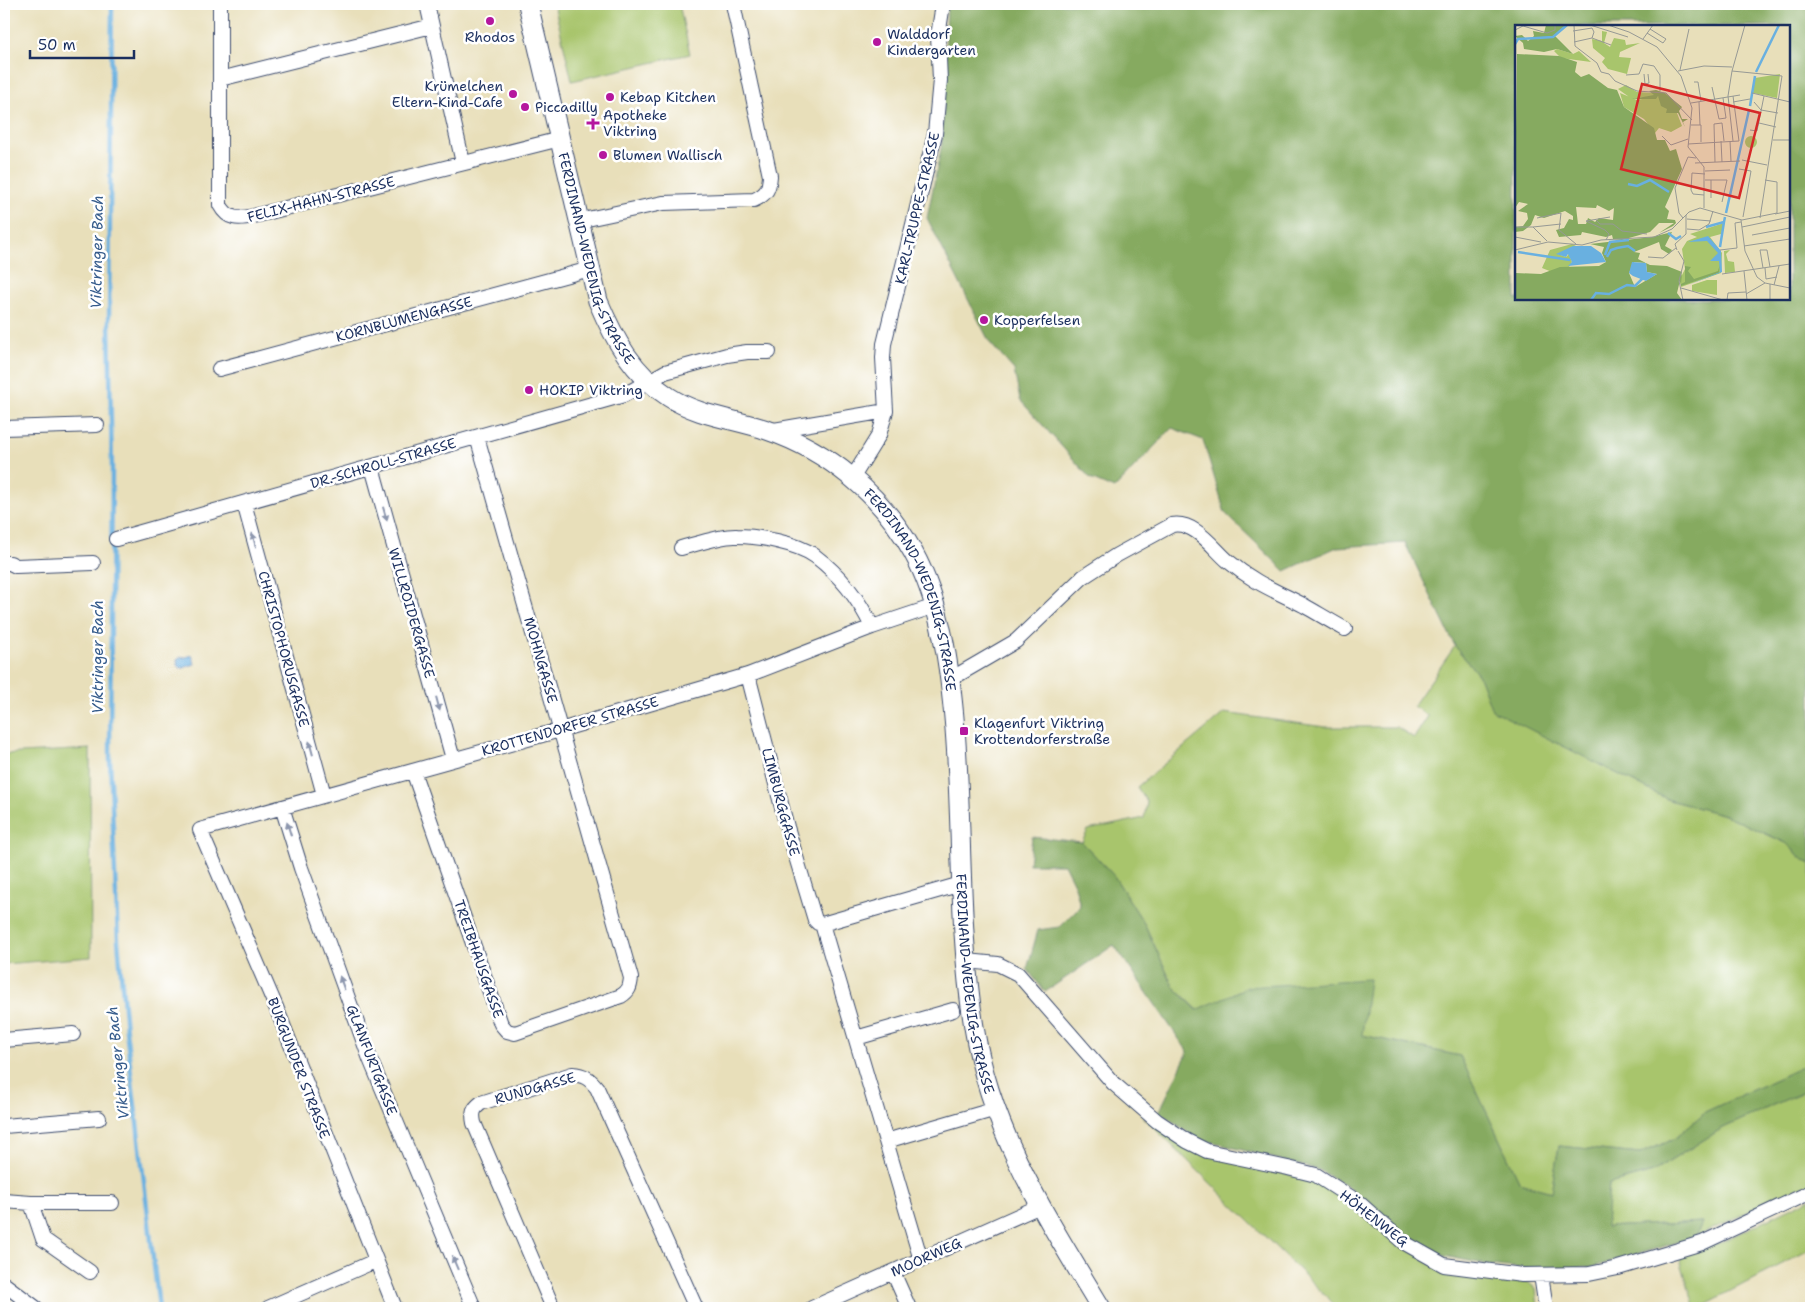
<svg xmlns="http://www.w3.org/2000/svg" width="1815" height="1312" viewBox="0 0 1815 1312" font-family="'Shantell Sans',sans-serif">
	<style>
		.green { fill: #a8c56c; stroke: #627a65 }
		.forest { fill: #86aa60; stroke: #506c5f; fill-rule: evenodd }
		.water { fill: #69b0e0; stroke: #42709f }
		.lines { fill: none; stroke-linecap: round; stroke-linejoin: round }
		.stream { stroke: #69b0e0; stroke-width: 4.5 }
		.street-casing { stroke: #3a496c; stroke-width: 16 }
		.secondary-casing { stroke: #3a496c; stroke-width: 21 }
		.street { stroke: #fff; stroke-width: 14 }
		.secondary { stroke: #fff; stroke-width: 19 }
		.oneway { fill: #8d97ae }
		.poi-dot { fill: #b5179e; stroke: #fff; stroke-width: 2 }
		.labels { text-anchor: middle; dominant-baseline: central; stroke-width: 5; stroke-linejoin: round; paint-order: stroke }
		.poi-label { font-size: 14px; fill: #1b2f5e; stroke: #fff; text-anchor: start }
		.street-label { font-size: 14px; fill: #1b2f5e; stroke: #fff }
		.water-label { font-size: 15px; font-style: italic; fill: #365c8c; stroke: #fff }
		.inset-river { fill: none; stroke: #69b0e0; stroke-width: 2.5 }
		.inset-road { fill: none; stroke: #969995; stroke-width: 1 }
		.view { fill: #d62828; fill-opacity: 0.15; stroke: #d62828; stroke-width: 2.5 }
		.inset-edge { fill: none; stroke: #1b2f5e; stroke-width: 2.5 }
	</style>
	<rect width="100%" height="100%" fill="#fff"/>
	<filter id="ink" filterUnits="userSpaceOnUse"><feTurbulence type="fractalNoise" baseFrequency=".02" numOctaves="2"/><feDisplacementMap in="SourceGraphic" scale="10" xChannelSelector="R" yChannelSelector="G"/><feConvolveMatrix kernelMatrix="1 2 1 2 8 2 1 2 1" color-interpolation-filters="sRGB"/></filter>
	<filter id="wash" filterUnits="userSpaceOnUse"><feTurbulence type="fractalNoise" baseFrequency=".0096" numOctaves="4" result="noise"/><feDisplacementMap in="SourceGraphic" scale="20" xChannelSelector="R" yChannelSelector="G"/><feGaussianBlur stdDeviation="1.12" result="paint"/><feColorMatrix in="noise" values="0 0 0 0 0 0 0 0 0 0 0 0 0 0 0 0 0 1.4 0 .05"/><feComposite in="paint" operator="in"/></filter>
	<g filter="url(#wash)">
		<rect width="100%" height="100%" fill="#e8dfba"/>
		<path class="green" d="M554,4H679L690,54L572,81Z
			M1455,646L1479,676L1493,710L1669,800L1725,815L1786,843L1805,861L1811,864V1063L1705,1112L1674,1139L1640,1154L1559,1146L1551,1192L1520,1183L1460,1056L1362,1035L1247,987L1198,1010L1173,986L1145,925L1114,876L1082,842L1088,830L1144,818L1147,802L1137,787L1224,713L1325,727H1397L1414,738L1428,716L1413,706Z
			M90,749L91,957L4,964V754Z
			M1811,1088V1185L1797,1188L1696,1237L1702,1222L1605,1227L1609,1184L1653,1172L1721,1129Z
			M1143,1117L1191,1150L1282,1172L1326,1187L1438,1268L1481,1277L1528,1282L1536,1289L1538,1308H1399L1396,1301L1377,1308H1338Z
			M1811,1198V1249L1698,1308H1695L1679,1256L1721,1242Z"/>
		<path class="forest" d="M950,4H1811V864L1805,861L1786,843L1725,815L1669,800L1492,710L1479,676L1455,646L1405,543L1337,547L1285,571L1225,513L1203,440L1172,428L1114,489L1091,479L1020,400L1014,370L990,343L927,218L942,143L947,6ZM1516,26H1789V299H1516Z
			M1032,837L1082,842L1114,876L1145,925L1173,986L1197,1010L1247,987L1369,979L1362,1035L1460,1056L1520,1183L1551,1192L1559,1146L1640,1154L1674,1139L1705,1112L1811,1063V1088L1721,1129L1653,1172L1609,1184L1606,1227L1702,1222L1696,1237L1593,1267L1537,1270L1489,1265L1444,1256L1413,1240L1348,1187L1319,1170L1196,1138L1159,1112L1188,1052L1114,945L1045,992L1027,969L1038,930L1059,927L1080,906L1075,886L1064,864H1029Z"/>
		<path class="water" d="M192,655L195,664L183,668L178,667L177,660L182,656L183,658Z"/>
		<g class="lines">
			<path class="stream" d="M112,4L109,322L112,468L110,760L118,940L126,1030L159,1308"/>
		</g>
	</g>
	<g filter="url(#ink)">
		<g class="lines">
			<defs>
				<path id="street" d="M220,4V205C228,220 238,219 254,216L560,139
					M427,4L463,163
					M220,79L432,26
					M578,221L663,203L754,200C767,194 769,189 770,176L733,4
					M219,369L590,269
					M4,428L97,425
					M768,431L886,411L883,358L884,344L935,134L940,80L938,36L943,4
					M372,467L453,759
					M853,477L879,435L886,411
					M244,503L324,795
					M116,539L624,395L665,372L727,355L747,352H769
					M681,548C696,544 722,535 737,536C758,536 797,543 815,556C840,575 859,599 872,627
					M4,563H10L16,566L93,563
					M748,675L787,827L815,920L818,923L822,924L961,884
					M949,680L1016,641L1083,577L1117,555L1172,525C1195,521 1213,548 1228,561C1254,583 1276,591 1305,606C1319,614 1332,622 1345,629
					M413,771L501,1024L507,1031L515,1033L621,996C629,991 630,987 631,978L477,437
					M282,807L301,868L370,1059L474,1308
					M822,924L921,1260
					M967,961L998,964L1018,974L1113,1083L1157,1121L1187,1141L1207,1151L1288,1168L1316,1175L1358,1202L1403,1242L1444,1265L1522,1275L1589,1274L1618,1268L1702,1243L1811,1192
					M856,1038L953,1010
					M4,1040L73,1034
					M4,1126L99,1118
					M886,1141L996,1109
					M4,1201L31,1203H112
					M31,1203L43,1239L90,1272
					M893,1272L909,1308
					M1541,1275L1546,1308
					M4,1284L36,1308
					M268,1308L375,1261
					M395,1308L276,1007L200,830L560,730L748,675L872,627L935,606
					M553,1308L474,1123C472,1113 473,1109 481,1103L572,1074C584,1075 589,1078 597,1088L696,1308
					M812,1308L1040,1206"/>
				<g id="secondary">
					<path id="s1" d="M528,4L598,301C614,339 633,374 669,397C698,416 735,419 767,430C829,451 882,495 913,552C942,605 950,669 955,729C963,828 958,929 974,1027C991,1133 1047,1218 1101,1308"/>
				</g>
			</defs>
			<use href="#street" class="street-casing"/>
			<use href="#secondary" class="secondary-casing"/>
			<use href="#street" class="street"/>
			<use href="#secondary" class="secondary"/>
		</g>
		<defs><path id="oneway-solid" d="M-6-.8H1V-3.2L6.5 0L1 3.2V.8H-6Z" transform="scale(1.25)"/></defs>
		<g class="oneway">
			<use href="#oneway-solid" transform="translate(385 514) rotate(74)"/>
			<use href="#oneway-solid" transform="translate(254 540) rotate(-105)"/>
			<use href="#oneway-solid" transform="translate(438 704) rotate(75)"/>
			<use href="#oneway-solid" transform="translate(311 748) rotate(-105)"/>
			<use href="#oneway-solid" transform="translate(289 829) rotate(-107)"/>
			<use href="#oneway-solid" transform="translate(342 983) rotate(-110)"/>
			<use href="#oneway-solid" transform="translate(455 1263) rotate(-113)"/>
		</g>
	</g>
	<g class="poi-dot">
		<circle cx="490" cy="21" r="5"/>
		<circle cx="877" cy="42" r="5"/>
		<circle cx="513" cy="94" r="5"/>
		<circle cx="610" cy="97" r="5"/>
		<circle cx="525" cy="107" r="5"/>
		<path d="M590.5 115.5h5v5h5v5h-5v5h-5v-5h-5v-5h5z"/>
		<circle cx="603" cy="155" r="5"/>
		<circle cx="984" cy="320" r="5"/>
		<circle cx="529" cy="390" r="5"/>
		<rect x="959" y="726" width="10" height="10" rx="2.5"/>
	</g>
	<g class="labels">
		<g class="poi-label">
			<text x="887" y="34">Walddorf<tspan x="887" dy="16">Kindergarten</tspan></text>
			<text x="490" y="37" text-anchor="middle">Rhodos</text>
			<text x="503" y="86" text-anchor="end">Krümelchen<tspan x="503" dy="16">Eltern-Kind-Cafe</tspan></text>
			<text x="620" y="97">Kebap Kitchen</text>
			<text x="535" y="107">Piccadilly</text>
			<text x="603" y="115">Apotheke<tspan x="603" dy="16">Viktring</tspan></text>
			<text x="613" y="155">Blumen Wallisch</text>
			<text x="994" y="320">Kopperfelsen</text>
			<text x="539" y="390">HOKIP Viktring</text>
			<text x="974" y="723">Klagenfurt Viktring<tspan x="974" dy="16">Krottendorferstraße</tspan></text>
		</g>
		<g class="street-label">
			<text transform="translate(321 199) rotate(-14)">FELIX-HAHN-STRASSE</text>
			<text transform="translate(917 208) rotate(-77)">KARL-TRUPPE-STRASSE</text>
			<text stroke="none"><textPath href="#s1" startOffset="264">FERDINAND-WEDENIG-STRASSE</textPath></text>
			<text transform="translate(404 319) rotate(-15)">KORNBLUMENGASSE</text>
			<text transform="translate(383 463) rotate(-16)">DR.-SCHROLL-STRASSE</text>
			<text stroke="none"><textPath href="#s1" startOffset="759">FERDINAND-WEDENIG-STRASSE</textPath></text>
			<text transform="translate(412 613) rotate(74)">WILLROIDERGASSE</text>
			<text transform="translate(284 649) rotate(75)">CHRISTOPHORUSGASSE</text>
			<text transform="translate(541 660) rotate(74)">MOHNGASSE</text>
			<text transform="translate(570 726) rotate(-16)">KROTTENDORFER STRASSE</text>
			<text transform="translate(781 802) rotate(75)">LIMBURGGASSE</text>
			<text transform="translate(479 959) rotate(71)">TREIBHAUSGASSE</text>
			<text stroke="none"><textPath href="#s1" startOffset="1164">FERDINAND-WEDENIG-STRASSE</textPath></text>
			<text transform="translate(372 1060) rotate(69)">GLANFURTGASSE</text>
			<text transform="translate(299 1068) rotate(69)">BURGUNDER STRASSE</text>
			<text transform="translate(535 1088) rotate(-16)">RUNDGASSE</text>
			<text transform="translate(1374 1218) rotate(38)">HÖHENWEG</text>
			<text transform="translate(926 1257) rotate(-24)">MOORWEG</text>
		</g>
		<g class="water-label">
			<text transform="translate(97 252) rotate(-89)">Viktringer Bach</text>
			<text transform="translate(98 657) rotate(-90)">Viktringer Bach</text>
			<text transform="translate(118 1063) rotate(-96)">Viktringer Bach</text>
		</g>
	</g>
	<g transform="translate(1515 25)">
		<rect width="275" height="275" fill="#e8dfba"/>
		<path d="M87,6L92,7L89,18L95,22L99,13L110,15L111,20L125,18L105,27L104,32L116,33L112,49L93,44L87,37L90,33L78,23L77,14L87,16ZM42,24L58,29L64,26L76,37L46,33L39,26ZM265,49L262,73L238,68L240,53ZM111,60L122,67L140,68L139,71L117,74L103,64ZM105,68L122,75L143,71L162,88L167,101L156,107L144,103L140,108L129,94L109,82ZM230 117a6 6 0 1 1 12 0a6 6 0 1 1-12 0ZM209,198L206,209L195,212L207,228L206,248L166,262L165,254L170,244L167,224L172,216L182,212L175,209ZM57,219L63,222L43,229L51,232L54,229L57,237L54,242L37,247L27,243L35,225ZM215,225L211,229L213,236L219,237L220,247L210,248L209,226ZM192,255H202V270L177,266V260Z" fill="#a8c56c"/>
		<path d="M31,0H52L40,11L58,29L42,24L29,27L9,24L8,18L0,11L7,10L13,16L19,11L18,6L29,8ZM2,29L44,31L62,37L60,47L66,52L74,49L93,63L102,65L109,82L139,103L142,115H150L155,126L161,124L167,144L150,182L154,186L152,194L160,195L161,198L158,201L144,208L159,198H144L135,207L107,215L98,214L97,210L91,212L67,207L66,210L44,212L41,205L49,203L54,194L58,195V191L50,186L29,193L20,190L16,200L8,206L0,207V202L8,201L13,194L12,188L3,186L13,179L4,177L0,183ZM82,180L94,186L99,183L98,195L84,193L80,197L73,193L71,199H63L61,182L81,183ZM141,65L150,68L167,82L164,86L167,94H173L168,97L170,102L163,88H151L152,84L146,81L143,71L141,74H117L139,70L134,66ZM157,207L150,221L157,225L154,229L146,224L144,217L119,227L125,228L123,234L135,240L152,241L167,247L162,268L167,275H0V248L26,249L45,242L84,241L91,237L87,228L89,222L75,219L137,212ZM119,237L131,238L132,247L142,249L120,262L114,248ZM205,239L204,248L166,261L165,256L166,251L167,249L166,259L170,257V241L176,242L173,246L179,254L203,246Z" fill="#86aa60" fill-rule="evenodd"/>
		<path d="M193,211L206,226L207,247L173,260L205,247L204,236H195L203,228L192,216L173,217ZM58,221H76L86,228L91,237L53,241L57,237L53,229L51,232L41,229ZM117,237L131,238L132,247L142,249L131,256L118,251L114,248Z" fill="#69b0e0"/>
		<path class="inset-river" d="M0,19L3,14L38,12L52,0M241,47L264,0M235,81L240,51M113,159L122,161L135,155L154,167M211,188L234,85M191,202L209,197L210,192M153,208L161,214L166,211M205,222L209,197M3,227L55,235M90,230L95,217L114,215M92,232L96,225L102,223L113,221L120,226M76,275L81,268L94,269L112,260L120,261L128,253"/>
		<path class="inset-road" d="M59,0L60,21L82,38L86,47L94,49L100,56L122,66L151,68L177,95M75,0L113,12M93,0L114,7L142,22L166,51L177,83L173,122L189,142V183M230,0L217,46L267,51L245,193M0,5L8,1L32,8L40,5V0M58,6L77,3L79,7L77,13L59,17M132,8L148,18L151,14L135,4M77,13L96,20M128,14L138,0M165,45L174,4M163,46L189,41L217,42M217,46L213,71L218,116M129,49L130,59L134,58L133,49M111,50L124,49L128,39L139,41L145,50V66M179,57H183L186,76M197,62L204,94L211,93L208,73M237,68L275,77M184,77L185,100M218,77L235,74M239,77L246,85L263,88M176,78L225,70M244,98L261,102M176,100H186V117M235,105L242,106L249,71M147,111L156,120L173,114M258,115H275M206,116L207,137M215,116L216,136M173,119L224,116L218,71M227,135L252,140M200,137L199,99L207,98L209,116M180,138L225,136M224,144L236,146L228,192M190,146L215,145M190,155H212L207,177M250,155L262,157V188M189,170L178,169L176,165L177,148L190,149M196,173V155M260,189L275,186M22,193L46,188L44,205L61,219M168,193L164,188L160,163L173,132L181,133M80,194L85,199H98L107,206L132,209M172,194L196,196M226,195L230,226L242,252L250,258L275,263M0,202H18L32,216M18,202L46,199M227,202L275,192M172,204L184,205L194,199L198,186M237,210L275,203M0,212L26,217M91,215L94,209L90,205L71,196L95,192M229,221L275,214M0,225L33,217L67,220L86,215L139,212L157,204L174,187L185,183L227,195L262,188M162,225L160,219L171,209V190M205,225L222,223L220,198L226,197M163,226L169,236L164,256L168,275M133,232L148,233L161,223M248,243L245,225H252L255,242M250,243L251,254L262,252M229,246L232,275M207,249L275,239M255,259V275M259,260L264,241M166,263L208,275M231,269L250,258M212,275L213,268L231,267"/>
		<path class="view" d="M127,59L245,88L224,173L106,144Z"/>
		<rect width="275" height="275" class="inset-edge"/>
	</g>
	<rect width="1815" height="1312" fill="none" stroke="#fff" stroke-width="20"/>
	<path d="M30 50v8h104v-8" fill="none" stroke="#1b2f5e" stroke-width="2.5"/>
	<text x="38" y="50" font-size="15" fill="#1b2f5e" stroke="#ffffff" stroke-width="4" paint-order="stroke">50 m</text>
</svg>
